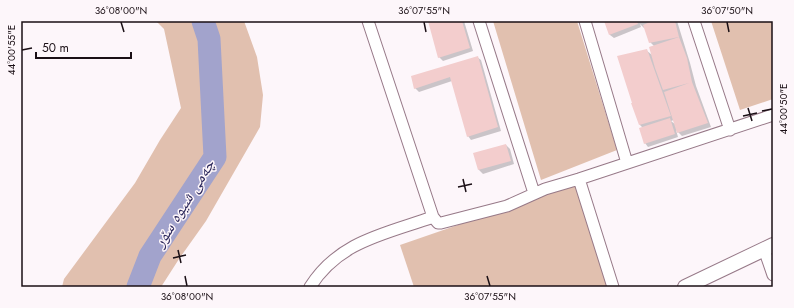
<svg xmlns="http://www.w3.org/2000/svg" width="794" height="308" viewBox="0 0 794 308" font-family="Jost,'Noto Naskh Arabic',sans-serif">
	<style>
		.green { fill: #e1c0af }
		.shadow { fill: #0003; fill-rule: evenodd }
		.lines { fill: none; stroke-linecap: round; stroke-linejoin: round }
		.river { stroke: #a2a3cc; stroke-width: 23 }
		.building { fill: #f3cdcd }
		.minor-casing { stroke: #977988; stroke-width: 13 }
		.tertiary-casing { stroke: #977988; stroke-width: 16 }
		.minor { stroke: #fff; stroke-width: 11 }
		.tertiary { stroke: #fff; stroke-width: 14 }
		.ticks { fill: none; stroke: #1a0f15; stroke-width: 1.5 }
		.labels { text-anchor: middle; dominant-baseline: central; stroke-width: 3; stroke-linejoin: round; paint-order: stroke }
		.water-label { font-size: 16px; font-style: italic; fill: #2c285b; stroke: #fdf6fa }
		.neatline { fill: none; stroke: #1a0f15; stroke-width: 1.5 }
		.ticks-label { font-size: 10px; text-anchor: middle; fill: #1a0f15 }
	</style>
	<rect width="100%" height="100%" fill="#fdf6fa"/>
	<path class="green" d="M156,21H244L257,57L263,95L260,127L206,221L179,259L161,287H62L64,279L135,183L160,140L181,108L164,29Z
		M493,21H577L617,150L541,180Z
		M711,21H773V99L740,110Z
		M579,183L613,287H414L400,245Z"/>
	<path class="shadow" d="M429,21H464L473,51L443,61L439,57Z
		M605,21H677L690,63L696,86L711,127L682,136L676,130L678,137L648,147L645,143L643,128L640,125L633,104L646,50L652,55L654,46L650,42L645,27L644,28L640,24L641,27L614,38L610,35ZM674,120L676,125L671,121Z
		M477,57L481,60L501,131L471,140L468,136L452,81L419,92L415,88Z
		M506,145L510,149L514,164L483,174L479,170L474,154Z"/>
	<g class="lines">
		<path class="river" d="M138,287L150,256L215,157L209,39L203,21"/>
	</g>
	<path class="building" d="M428,21H462L470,48L438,58Z
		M604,21H637L638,24L609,35Z
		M652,21H675L679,37L649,43L643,25Z
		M679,37L687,58L692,82L708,123L677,133L664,92L689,83L663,90L655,68L649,47Z
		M647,49L671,116L639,125L631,103H632L617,56Z
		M478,56L498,127L467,137L450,77L414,89L411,76Z
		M670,118L675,134L644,144L639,128Z
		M506,144L511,161L478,170L473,153Z"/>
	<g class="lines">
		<defs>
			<path id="minor" d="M368,21L433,217L438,223H441L507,206L545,189L579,179L773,115
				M479,21L534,193
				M585,21L627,163
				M694,21L730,130
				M579,179L613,287
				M764,249L773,275
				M310,287C339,241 385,234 433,217"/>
			<path id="tertiary" d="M685,287L773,245"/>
		</defs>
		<use href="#minor" class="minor-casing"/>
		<use href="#tertiary" class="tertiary-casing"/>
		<use href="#minor" class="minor"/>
		<use href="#tertiary" class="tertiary"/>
	</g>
	<path class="ticks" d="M121,22L124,32M424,22L426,32M727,22L729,32M22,50L32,48M748,108L752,121M762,111L772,109M743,116L757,113M463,179L466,192M458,187L472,184M178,250L181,263M173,258L186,255M185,276L187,286M487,276L490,286"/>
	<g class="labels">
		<g class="water-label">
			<text transform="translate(184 203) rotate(-58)">چەمی شیوە سۆر</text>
		</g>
	</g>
	<rect width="794" height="308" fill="none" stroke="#fdf6fa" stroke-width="44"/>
	<path d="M36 52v6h95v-6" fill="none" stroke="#1a0f15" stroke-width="2"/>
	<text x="42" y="52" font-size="12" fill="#1a0f15" stroke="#fdf6fa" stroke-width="3" paint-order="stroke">50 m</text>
	<rect x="22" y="22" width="750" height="264" class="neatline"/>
	<g class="ticks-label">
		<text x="121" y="14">36°08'00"N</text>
		<text x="424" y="14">36°07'55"N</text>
		<text x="727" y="14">36°07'50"N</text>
		<text transform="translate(11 50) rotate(-90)" y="4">44°00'55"E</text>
		<text transform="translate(783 109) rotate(-90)" y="4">44°00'50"E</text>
		<text x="187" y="300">36°08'00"N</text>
		<text x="490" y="300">36°07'55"N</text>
	</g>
</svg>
